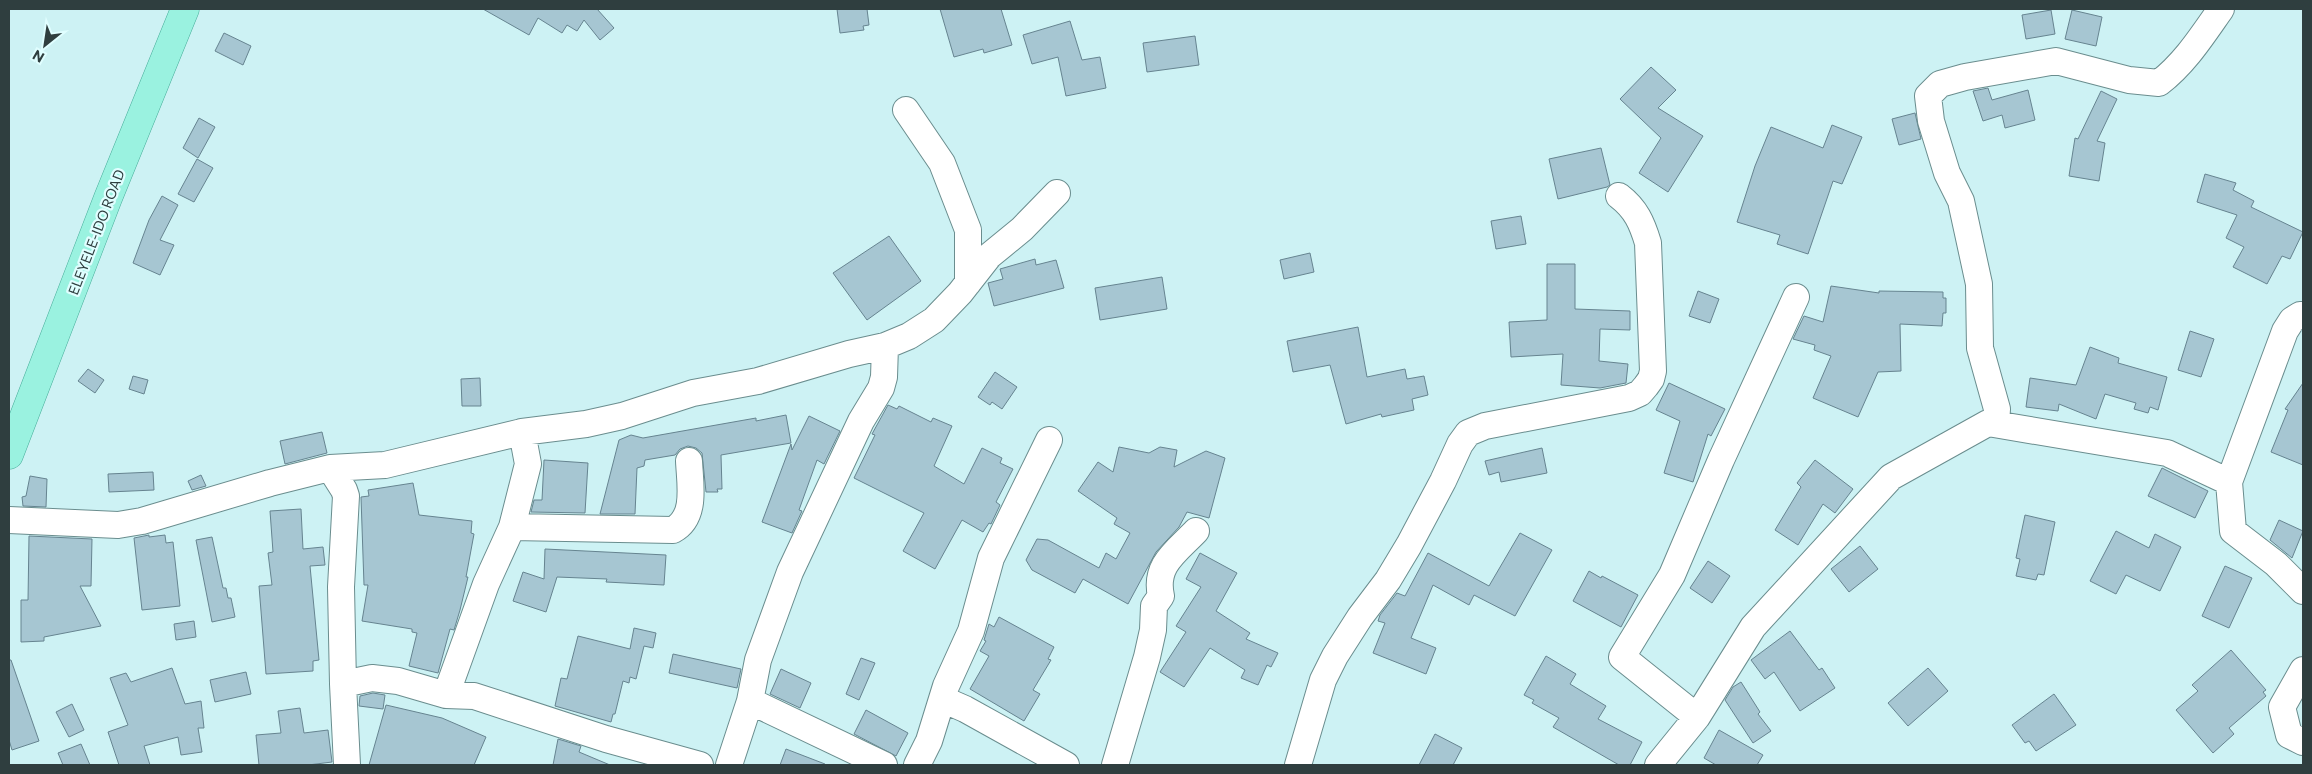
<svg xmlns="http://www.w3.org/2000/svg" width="2312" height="774" viewBox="0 0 2312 774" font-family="Commissioner,sans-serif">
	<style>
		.building { fill: #a6c6d2; stroke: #668490 }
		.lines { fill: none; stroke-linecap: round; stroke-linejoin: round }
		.minor-casing { stroke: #6a8d8e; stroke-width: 28 }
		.major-casing { stroke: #48ae9a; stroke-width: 29 }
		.minor { stroke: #fff; stroke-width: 26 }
		.major { stroke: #9af2e0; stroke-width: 28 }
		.labels { text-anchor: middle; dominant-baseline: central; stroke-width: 4.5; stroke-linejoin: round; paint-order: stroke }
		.street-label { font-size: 14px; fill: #2f3e3f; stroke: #e0feff }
	</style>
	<rect width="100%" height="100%" fill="#cdf2f4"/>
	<path class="building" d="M483,9H597L614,28L600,40L584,20L577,31L567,25L562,33L538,18L529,35Z
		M837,9H867L869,25L863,26L864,30L840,33Z
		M940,9H1001L1012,45L984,53L983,49L954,57Z
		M2051,10L2055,34L2026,39L2022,15Z
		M2072,10L2102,17L2096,46L2065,39Z
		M1070,21L1082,60L1100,57L1106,88L1066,96L1058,57L1032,64L1023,35Z
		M224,33L251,46L243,65L215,51Z
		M1195,36L1199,65L1147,72L1143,43Z
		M1651,67L1676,90L1658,108L1703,136L1668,192L1639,173L1661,138L1620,99Z
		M1988,88L1992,100L2028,90L2035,120L2005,128L2002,115L1983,121L1973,91Z
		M2101,91L2117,99L2097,141L2105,143L2099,181L2069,176L2075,138L2078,139Z
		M1915,113L1921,139L1899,145L1892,119Z
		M199,118L215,127L198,158L183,148Z
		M1832,125L1862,137L1842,184L1833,181L1808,254L1777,244L1780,235L1737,222L1755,166L1771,127L1823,148Z
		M1601,148L1610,185L1607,187L1558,199L1549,159Z
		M197,159L213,168L194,202L178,194Z
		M2205,174L2236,183L2233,190L2254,201L2251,207L2303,232L2290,259L2282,256L2267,284L2233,267L2244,247L2226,238L2237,215L2197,202Z
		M162,196L178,205L160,240L174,245L160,275L133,263L149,220Z
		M1521,216L1526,244L1496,249L1491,221Z
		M889,236L921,281L867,320L833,273Z
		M1310,253L1314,272L1284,279L1280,260Z
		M1035,259L1036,265L1056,260L1064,288L994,306L988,283L1003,279L1000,269Z
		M1547,264H1575V309L1630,311V330L1600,329L1599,361L1628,364L1626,383L1600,388L1561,385L1563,354L1511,357L1509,322L1547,320Z
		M1162,277L1167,309L1100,320L1095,288Z
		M1831,286L1879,293V291L1943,292V298H1946V313H1943L1942,326L1900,324L1901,371L1878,372L1858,417L1813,398L1831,356L1814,350L1815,345L1793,339L1804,316L1823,322Z
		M1698,291L1719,299L1710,323L1689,316Z
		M1358,327L1367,377L1405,369L1407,379L1424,376L1428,395L1412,399L1414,410L1382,417L1381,414L1346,424L1330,365L1293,372L1287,341Z
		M2190,331L2214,339L2201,377L2178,370Z
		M2090,347L2119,358L2118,363L2167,377L2158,410L2150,407L2148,413L2134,409L2136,403L2105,394L2096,419L2059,404L2058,411L2026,407L2030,378L2076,385Z
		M88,369L104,380L95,393L78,381Z
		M995,372L1017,387L1002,409L992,402L990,405L978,397Z
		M133,376L148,380L144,394L129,389Z
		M480,378L481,406H462L461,379Z
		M1669,383L1725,409L1711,436L1708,434L1693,482L1664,473L1680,421L1656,410Z
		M2303,383V465L2271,452L2288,410L2285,409Z
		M888,405L897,409L899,406L931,422L933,418L952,426L934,466L964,484L982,448L1002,458L1000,463L1013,469L996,502L1000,505L991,524L989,523L983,532L962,520L935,569L903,551L924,513L854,478L875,435L872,434Z
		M786,415L791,443L721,455L722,489H717L718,492H706L702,453L696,448L688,446L680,449L675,455L645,460L644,466L637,468L635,514H600L619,440L631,435L643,438L756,418V421Z
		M809,416L840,431L824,464L817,460L799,510L802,511L792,533L762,522L791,444L792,450Z
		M322,432L327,453L285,464L280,441Z
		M1119,447L1149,453L1160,447L1177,450L1174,467L1206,451L1225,458L1209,518L1187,512L1179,527L1156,552L1128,604L1083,579L1075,593L1032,570L1026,560L1037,539L1048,540L1099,568L1106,553L1116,559L1130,533L1114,524L1117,518L1078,491L1098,462L1113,472Z
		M1542,448L1547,473L1501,482L1499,472L1489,475L1485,461Z
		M544,460L588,463L585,513L531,512L534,500H542Z
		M1815,460L1853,489L1835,513L1823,504L1798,545L1775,530L1801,487L1797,483Z
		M2162,468L2208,491L2195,518L2148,496Z
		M153,472L154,490L109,492L108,474Z
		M201,475L206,486L192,490L188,481Z
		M30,476L47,479L46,507L23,506L22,497L26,496Z
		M413,483L419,515L472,521L471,533L474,534L466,577H468L460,610L454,630L450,629L438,673L409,666L417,633L412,632V629L362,621L368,585H364L361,497L369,496L368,490Z
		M301,509L303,549L323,547L325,565L310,566L319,660L313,661V671L266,674L259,586L272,585L268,553L273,552L270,511Z
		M2025,515L2055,522L2044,575L2038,574L2036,580L2016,576L2020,559L2016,558Z
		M2279,520L2303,531L2292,558L2270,540Z
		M2116,531L2149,548L2155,534L2181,547L2160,591L2126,575L2116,594L2090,581Z
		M1520,533L1552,550L1515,616L1474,595L1469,605L1433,585L1411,638L1436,648L1426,674L1373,653L1385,623L1378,621L1380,615L1397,593L1405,596L1428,553L1489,586Z
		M149,535V537L165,535L166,543L173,542L180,606L142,610L134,538Z
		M29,536L92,539L91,586H80L101,626L44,637V641L21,642V600H28Z
		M212,537L223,588H226L228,598H231L235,617L212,622L196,540Z
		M1860,546L1878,569L1849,592L1831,569Z
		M545,549L666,555L664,585L606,582L607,579L557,577L546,612L513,601L523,572L544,579Z
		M1200,553L1237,573L1216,611L1250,633L1246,639L1278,653L1271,667L1267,665L1258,685L1241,678L1245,670L1210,648L1184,687L1160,672L1186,632L1176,626L1201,587L1186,579Z
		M1708,561L1730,576L1712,603L1690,588Z
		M2225,566L2252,578L2229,628L2202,616Z
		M1589,571L1601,578L1602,576L1638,595L1621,627L1573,601Z
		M999,617L1054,647L1048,659L1051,660L1033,690L1040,694L1024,721L970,689L989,656L980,651L986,641L984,640L989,624L994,627Z
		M194,621L196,637L176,640L174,624Z
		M634,628L656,633L653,648L644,646L636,679L630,677L629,683L623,681L615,714H613L611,722L555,706L561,678L567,679L578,636L630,649Z
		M1790,631L1819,670L1822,668L1835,688L1800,711L1774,672L1765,679L1751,660Z
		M2231,650L2266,690L2263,692L2266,696L2229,728L2234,734L2213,753L2176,710L2198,691L2192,685Z
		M673,654L741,669L737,688L669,673Z
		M1546,656L1576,674L1570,684L1606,706L1598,719L1642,742L1630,765H1619L1553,727L1559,718L1532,703L1534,700L1524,695Z
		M861,658L875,663L859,700L846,694Z
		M9,660H11L39,741L12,750L9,740Z
		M172,668L185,704L201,701L204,728H198L202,752L181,755L178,737L144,746L150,765H119L108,732L128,725L110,678L126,673L131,682Z
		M1928,668L1948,691L1908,726L1888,703Z
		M781,669L811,683L800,708L770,694Z
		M246,672L251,694L215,702L210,680Z
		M1741,682L1760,712L1758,714L1771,731L1753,743L1725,700L1733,687Z
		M373,693L385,695L383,709L359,706L360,696Z
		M2054,694L2076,725L2036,751L2029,741L2025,743L2012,725Z
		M72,704L84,730L69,737L56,712Z
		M386,705L442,718L486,737L474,765H369Z
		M300,708L304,733L328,730L332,762L308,765H259L256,735L281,733L278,711Z
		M866,710L908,733L896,756L854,734Z
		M1719,730L1763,755L1757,765H1716L1704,758Z
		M1435,734L1462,748L1453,765H1419Z
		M558,739L581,746L579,752L610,765H553Z
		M81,744L90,765H63L58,753Z
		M786,749L825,764L824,765H780Z"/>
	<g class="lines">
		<defs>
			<path id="minor" d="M906,110L942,163L968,230V283
				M1996,424L1997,409L1980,348L1979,284L1961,201L1947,173L1931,121L1928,96L1940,84L1965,77L2056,61L2129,80L2159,83C2185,63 2202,36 2221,9
				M522,432L586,424L622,416L693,393L758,381L849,354L885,346L909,336L934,320L960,293L989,256L1022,229L1057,193
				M330,468L385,465L522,432L528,464L512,527L486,584L446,695
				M2229,482L2285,331L2292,320L2300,315H2303
				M9,520L118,525L142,521L270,483L330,468L344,490L346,496L341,587L343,684L347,765
				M512,527L673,530C697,517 690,484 689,461
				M2303,670L2282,707L2289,735L2303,742
				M343,684L372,678L398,681L446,695L474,696L606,739L700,765
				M942,699L965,709L1066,765
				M750,701L884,765
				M1697,717L1622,657L1672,575L1721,460L1796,297
				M729,765L750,701L758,660L790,572L861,421L881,388L884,377L885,346
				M917,765L929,741L946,686L971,631L991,558L1049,440
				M1115,765L1147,657L1153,630L1154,606L1161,596C1154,565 1176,552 1196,531
				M1298,765L1323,680L1335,656L1360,617L1388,580L1409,545L1443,481L1460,444L1468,433L1485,426L1629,398L1640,393L1646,386L1651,379L1653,371L1648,243C1642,223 1636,209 1619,196
				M1658,765L1697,717L1753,627L1891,477L1988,423L2167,453L2229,482L2233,531L2276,564L2303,591"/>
			<path id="major" d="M9,455L108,198L185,9"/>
		</defs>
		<use href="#minor" class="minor-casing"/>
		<use href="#major" class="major-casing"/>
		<use href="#minor" class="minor"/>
		<use href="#major" class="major"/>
	</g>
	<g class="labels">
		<g class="street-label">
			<text transform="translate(96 232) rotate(-69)">ELEYELE-IDO ROAD</text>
		</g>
	</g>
	<rect width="2312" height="774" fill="none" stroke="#2f3e3f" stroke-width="20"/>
	<g transform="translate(45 45) rotate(210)" stroke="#e0feff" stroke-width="4" paint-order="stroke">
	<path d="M0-4L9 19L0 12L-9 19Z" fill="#2f3e3f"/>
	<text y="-8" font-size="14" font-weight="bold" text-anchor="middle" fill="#2f3e3f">N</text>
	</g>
</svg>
